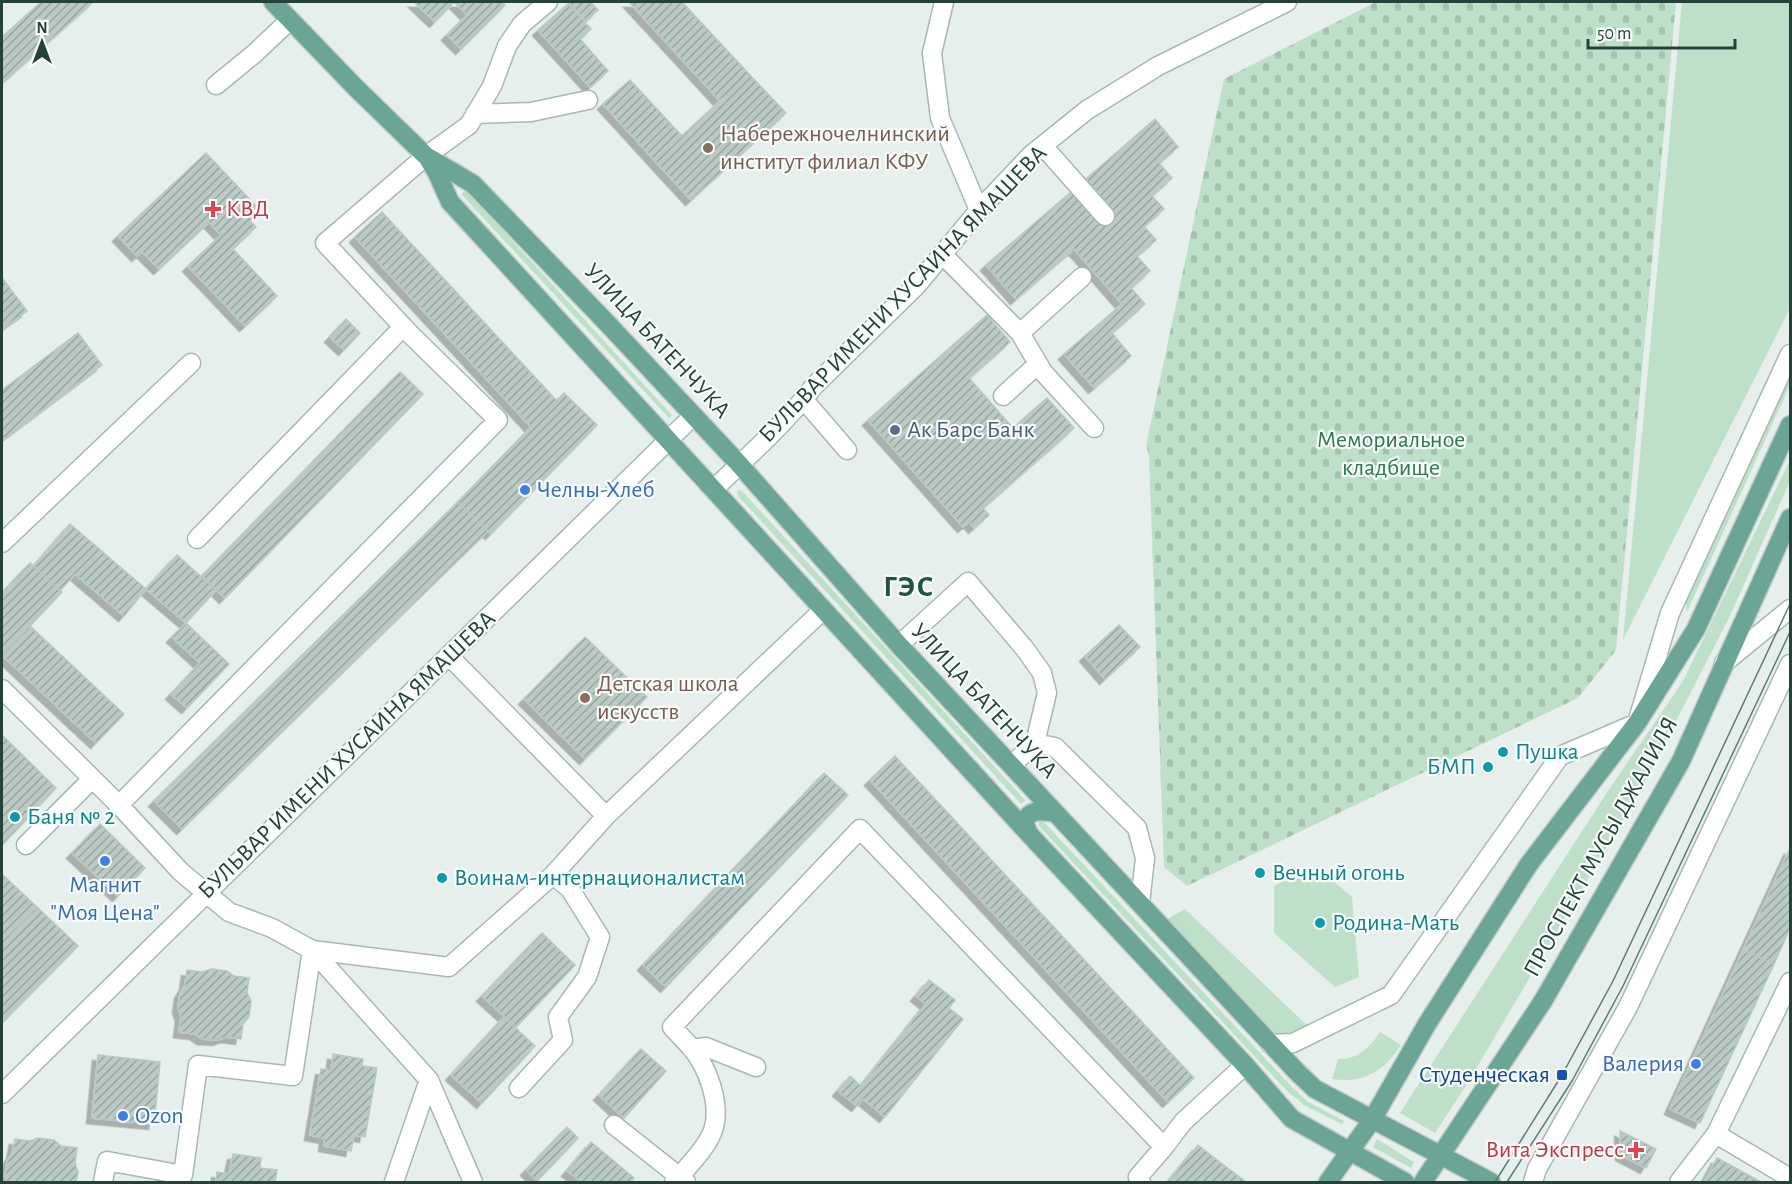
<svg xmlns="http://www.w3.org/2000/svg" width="1792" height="1184" viewBox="0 0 1792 1184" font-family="'Alegreya Sans',sans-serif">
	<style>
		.grass { fill: #bfe0c8 }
		.cemetery { fill: url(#cemetery-stones) }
		.building { fill: url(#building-hatch); stroke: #b8c9c2; stroke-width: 1.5; filter: url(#shadow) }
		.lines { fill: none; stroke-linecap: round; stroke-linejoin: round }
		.minor-casing { stroke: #a8b8b2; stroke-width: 21 }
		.major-casing { stroke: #c2cac8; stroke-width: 21 }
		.minor { stroke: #fff; stroke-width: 18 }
		.major { stroke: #6aa596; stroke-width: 18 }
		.tram { stroke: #5f7d75; stroke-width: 1.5 }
		.education-dot { fill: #8d6e63; stroke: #f7fbf9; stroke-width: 2 }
		.health-dot { fill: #e0444e; stroke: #f7fbf9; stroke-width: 2 }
		.service-dot { fill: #5c6f8a; stroke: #f7fbf9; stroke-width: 2 }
		.shop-dot { fill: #3f7fe0; stroke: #f7fbf9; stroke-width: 2 }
		.culture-dot { fill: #0f9aa8; stroke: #f7fbf9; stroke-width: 2 }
		.transit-dot { fill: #1a4fb4; stroke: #f7fbf9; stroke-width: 2 }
		.labels { text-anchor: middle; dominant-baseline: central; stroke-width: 4.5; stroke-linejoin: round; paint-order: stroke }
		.education-label { font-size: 24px; fill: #785e54; stroke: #f7fbf9; text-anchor: start }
		.health-label { font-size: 24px; fill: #be3a42; stroke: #f7fbf9; text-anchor: start }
		.street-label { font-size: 24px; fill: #24423a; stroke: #f7fbf9 }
		.service-label { font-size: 24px; fill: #4e5e75; stroke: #f7fbf9; text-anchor: start }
		.park-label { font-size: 24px; fill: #2d7a4b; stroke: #f7fbf9 }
		.shop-label { font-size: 24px; fill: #366cbe; stroke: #f7fbf9; text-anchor: start }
		.culture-label { font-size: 24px; fill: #0d838f; stroke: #f7fbf9; text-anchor: start }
		.transit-label { font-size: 24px; fill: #164399; stroke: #f7fbf9; text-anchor: end }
		.district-label { font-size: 30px; font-weight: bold; letter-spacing: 1.5px; fill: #1f5548; stroke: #f7fbf9 }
	</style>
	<defs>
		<pattern id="cemetery-stones" width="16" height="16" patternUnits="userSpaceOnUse" patternTransform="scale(1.5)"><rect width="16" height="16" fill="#bfe0c8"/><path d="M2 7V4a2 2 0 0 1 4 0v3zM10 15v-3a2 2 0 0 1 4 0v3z" fill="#a4c1ad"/></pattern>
		<pattern id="building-hatch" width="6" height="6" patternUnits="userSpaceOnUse" patternTransform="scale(1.5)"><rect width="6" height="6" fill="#bbcac4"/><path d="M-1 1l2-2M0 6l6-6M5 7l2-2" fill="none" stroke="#98a6a0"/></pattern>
		<filter id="shadow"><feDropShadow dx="-5.5" dy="5.5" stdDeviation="0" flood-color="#0004"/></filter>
	</defs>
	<rect width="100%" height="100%" fill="#e6efeb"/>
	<path class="grass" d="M1682,2H1790V308L1623,640Z
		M466,190L672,415L669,418L461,194Z
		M1790,372V385L1687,612L1685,599Z
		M1790,460V481L1729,618L1641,789L1467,1084L1435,1133L1400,1113L1606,794L1683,681Z
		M739,490L742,491L1026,801L1021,804L738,496L737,492Z
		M1041,819L1293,1088L1307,1101L1344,1121L1342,1124L1304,1105L1288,1092L1039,826L1038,821Z
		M1316,867L1352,897L1359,977L1335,987L1274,933V886Z
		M1185,909L1310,1028L1272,1036L1166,920Z
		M1380,1032L1401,1045C1384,1071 1364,1084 1332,1079L1338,1059C1359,1059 1369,1048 1380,1032Z
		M1377,1139L1414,1162L1411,1168L1373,1147Z"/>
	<path class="cemetery" d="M1376,2H1676L1616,650L1578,698L1187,886L1164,867L1149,455L1146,445L1224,79Z"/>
	<path class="building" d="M41,2H93L2,83V37Z
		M414,2H502L505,5L461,49L447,35L467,15L454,2L435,22Z
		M571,2H590L598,10L586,21L569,3Z
		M629,2H682L694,15L665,41Z
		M568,4L591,29L580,39L608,71L590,87L538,30Z
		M694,15L749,74L720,101L665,41Z
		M749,74L786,113L691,200L655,161Z
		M630,80L682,136L655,161L603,104Z
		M1155,119L1178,147L1159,163L1172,178L1152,196L1164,209L1144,226L1156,240L1137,256L1150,271L1131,288L1145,304L1112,333L1131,356L1094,388L1064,354L1122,304L1074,249L1016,299L986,265L1071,192L1102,226L1116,214L1086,179Z
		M206,153L257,207L251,212V222L256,227L233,249L277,296L245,326L188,266L221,235L209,222L159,269L142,252L137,256L118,236Z
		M382,212L557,401L531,427L355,237Z
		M3,279L27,311L2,329V281Z
		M987,315L1010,342L969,378L1013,428L1047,398L1074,428L983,508L989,515L974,528L969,522L963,527L868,420Z
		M346,319L360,333L344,350L330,337Z
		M78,333L102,365L2,440V390Z
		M400,372L423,394L225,598L202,576Z
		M564,393L597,425L491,534L458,502Z
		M458,502L488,531L182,829L154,801Z
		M70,524L146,589L124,616L75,574L60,591L34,566Z
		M177,555L216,590L186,623L146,589Z
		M30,563L62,592L2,655V593Z
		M186,623L229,664L187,708L171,694L200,663L172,637Z
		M1119,625L1140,647L1105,679L1085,656Z
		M30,626L124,714L96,743L2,655Z
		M585,637L647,697L585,759L524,699Z
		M2,735L56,788L2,845Z
		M895,756L1194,1078L1168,1102L870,780Z
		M824,773L848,795L666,987L643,965Z
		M100,824L145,868L118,896L72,853Z
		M1790,848V928L1774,964L1743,950Z
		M2,874L37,907L2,945Z
		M37,907L78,946L2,1023V945Z
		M542,933L575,965L516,1027L482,996Z
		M1743,950L1774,964L1700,1123L1670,1109Z
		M211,969L227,971L234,976L249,978L247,993L251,1001L249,1017L243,1024L241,1039L226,1037L218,1040L202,1039L195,1034L179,1032L181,1016L178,1008L180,993L185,985L187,970L203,972Z
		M929,980L955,1000L949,1008L963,1019L885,1117L863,1099L857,1106L838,1091L850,1076L861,1086L926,1004L916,996Z
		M504,1017L535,1046L482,1103L451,1075Z
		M641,1049L666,1071L624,1118L599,1095Z
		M333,1054L363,1059L362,1066L377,1068L365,1137L354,1135L351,1151L324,1146L325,1138L310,1135L321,1069L331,1070Z
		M98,1055L160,1062L154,1124L92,1118Z
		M567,1127L578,1138L537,1181L526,1170Z
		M1620,1131L1656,1149L1646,1168L1621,1155Z
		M38,1138L54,1140L61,1146L77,1148L75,1163L78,1172L76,1182H7L5,1177L7,1161L12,1154L15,1139L30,1141Z
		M591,1142L634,1178L630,1182H582L567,1171Z
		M1198,1145L1221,1163L1246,1182H1168Z
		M233,1154L261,1158L260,1168L277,1170L275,1182H216L217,1172L229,1174Z
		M1717,1158L1761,1182H1704Z"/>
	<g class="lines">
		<defs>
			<path id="minor" d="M944,2L932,53L940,118L979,210
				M216,85L254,54L290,20
				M475,114L531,112L588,100
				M1043,146L1105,216
				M942,254L1020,333L1043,372L1094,428
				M1020,333L1082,277
				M1003,396L1038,364
				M804,400L847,450
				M714,489C748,456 785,424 814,386L917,285L979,210L1031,155L1087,110L1158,66L1287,2
				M197,539L403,327
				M2,543L191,363
				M899,645L968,582L1025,649L1042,673L1047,693L1035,743L1012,765
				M449,656L606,816
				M1724,663L1790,609
				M2,689L119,805L181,872L229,912L272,928L312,950L449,967L553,875L606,816L823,610
				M1035,743L1055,747L1137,828L1145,858L1140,903
				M119,805L498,420L410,334L325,243L426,156L469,125L492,86L507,46L522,24L548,2
				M26,845L92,779
				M312,950L429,1080L473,1182
				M1270,1044L1293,1043L1391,995L1560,756L1637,723L1670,613L1790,354
				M692,1049L706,1047L756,1067
				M519,1088L563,1040L558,1017L587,977L600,937L570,889L553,875
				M2,1094L693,416
				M614,1125L686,1182
				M1716,1134L1790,1178
				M103,1182L107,1161L183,1175L198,1065L293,1076L312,950
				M394,1182L429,1080
				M674,1182C686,1169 700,1155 709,1139C724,1114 711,1077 697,1055C690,1045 680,1036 672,1027L860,829L1164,1147L1183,1122L1245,1065
				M1141,1182L1138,1177L1164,1147
				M1533,1182L1537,1169L1628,1007L1790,664
				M1679,1182L1716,1134L1790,982"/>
			<path id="major" d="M273,2L356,88L426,156L473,184L606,322L739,464L899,645L1297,1072L1315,1089L1491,1182
				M429,160L437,173L450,202L463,216L1029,834L1245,1065L1292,1119L1405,1182
				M1029,834L1024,822C1031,808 1041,811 1055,813
				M1328,1182L1372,1120L1427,1024L1529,864L1637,723L1696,629L1790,425
				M1423,1182L1543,1001L1681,761L1790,518"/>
		</defs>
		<use href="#minor" class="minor-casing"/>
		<use href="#major" class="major-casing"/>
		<use href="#minor" class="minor"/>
		<use href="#major" class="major"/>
		<path class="tram" d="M1495,1182L1562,1075L1613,981L1790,604
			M1507,1182L1572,1081L1623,986L1790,632"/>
	</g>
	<g class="education-dot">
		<circle cx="708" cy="148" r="6"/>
		<circle cx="585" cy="698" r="6"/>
	</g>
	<g class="health-dot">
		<path d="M210 200h6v6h6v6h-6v6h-6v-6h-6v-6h6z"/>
		<path d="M1633 1141h6v6h6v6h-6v6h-6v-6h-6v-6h6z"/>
	</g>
	<circle class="service-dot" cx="895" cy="430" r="6"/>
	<g class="shop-dot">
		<circle cx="525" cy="490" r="6"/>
		<circle cx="105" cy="861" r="6"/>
		<circle cx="1696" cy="1064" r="6"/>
		<circle cx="123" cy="1116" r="6"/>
	</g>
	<g class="culture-dot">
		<circle cx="1503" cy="752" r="6"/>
		<circle cx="1488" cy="767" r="6"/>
		<circle cx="15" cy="817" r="6"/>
		<circle cx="1260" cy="873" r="6"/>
		<circle cx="442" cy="878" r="6"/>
		<circle cx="1320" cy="923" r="6"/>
	</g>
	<rect class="transit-dot" x="1556" y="1069" width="12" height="12" rx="3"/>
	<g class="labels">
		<g class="education-label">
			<text x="720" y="134">Набережночелнинский<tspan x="720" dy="28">институт филиал КФУ</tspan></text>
			<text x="597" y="684">Детская школа<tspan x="597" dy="28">искусств</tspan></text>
		</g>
		<g class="health-label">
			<text x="226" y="209">КВД</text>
			<text x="1624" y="1150" text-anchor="end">Вита Экспресс</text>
		</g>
		<g class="street-label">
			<text transform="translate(903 294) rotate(-46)">БУЛЬВАР ИМЕНИ ХУСАИНА ЯМАШЕВА</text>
			<text transform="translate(657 341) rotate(47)">УЛИЦА БАТЕНЧУКА</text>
			<text transform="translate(984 701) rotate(47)">УЛИЦА БАТЕНЧУКА</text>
			<text transform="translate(347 755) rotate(-44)">БУЛЬВАР ИМЕНИ ХУСАИНА ЯМАШЕВА</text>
			<text transform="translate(1601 847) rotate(-61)">ПРОСПЕКТ МУСЫ ДЖАЛИЛЯ</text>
		</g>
		<g class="service-label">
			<text x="907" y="430">Ак Барс Банк</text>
		</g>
		<g class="park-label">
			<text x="1391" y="440">Мемориальное<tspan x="1391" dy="28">кладбище</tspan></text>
		</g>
		<g class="shop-label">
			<text x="537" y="490">Челны-Хлеб</text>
			<text x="105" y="885" text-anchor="middle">Магнит<tspan x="105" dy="28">"Моя Цена"</tspan></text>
			<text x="1684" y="1064" text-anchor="end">Валерия</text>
			<text x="135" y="1116">Ozon</text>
		</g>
		<g class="culture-label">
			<text x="1515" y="752">Пушка</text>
			<text x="1476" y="767" text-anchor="end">БМП</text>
			<text x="27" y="817">Баня № 2</text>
			<text x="1272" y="873">Вечный огонь</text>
			<text x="454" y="878">Воинам-интернационалистам</text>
			<text x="1332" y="923">Родина-Мать</text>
		</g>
		<g class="transit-label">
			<text x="1550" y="1075">Студенческая</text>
		</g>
		<g class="district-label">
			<text x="909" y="587">ГЭС</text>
		</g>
	</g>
	<rect width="1792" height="1184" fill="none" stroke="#24423a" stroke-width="6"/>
	<g transform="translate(42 42)" stroke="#f7fbf9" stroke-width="4.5" paint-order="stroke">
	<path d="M0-4.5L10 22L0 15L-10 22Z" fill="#24423a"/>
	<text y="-9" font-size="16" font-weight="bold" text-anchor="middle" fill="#24423a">N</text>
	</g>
	<path d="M1588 39v9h147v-9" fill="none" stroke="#24423a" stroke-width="3"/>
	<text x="1597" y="39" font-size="18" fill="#24423a" stroke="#f7fbf9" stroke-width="4.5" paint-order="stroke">50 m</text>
</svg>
